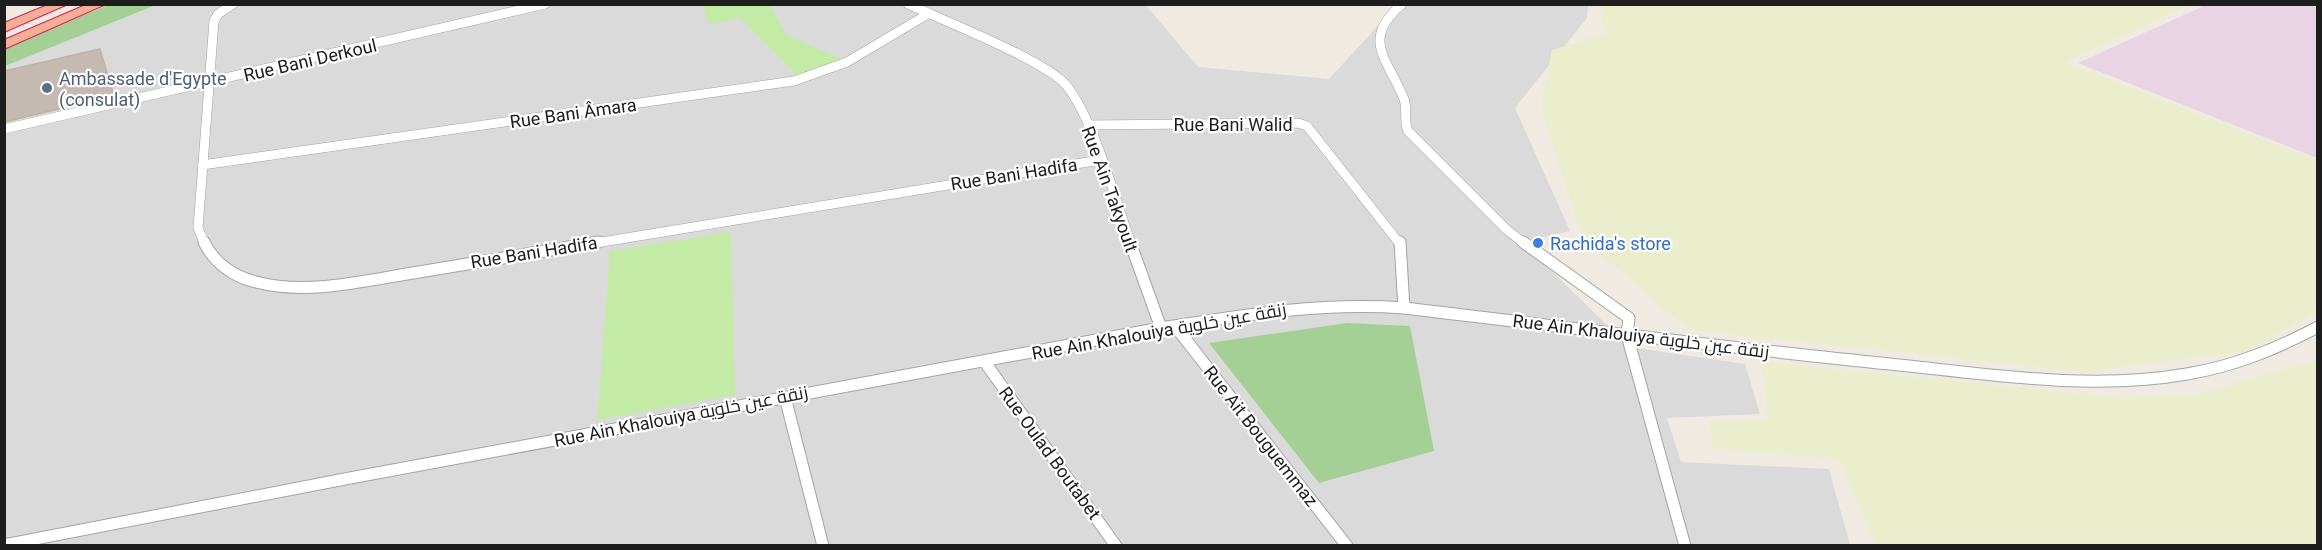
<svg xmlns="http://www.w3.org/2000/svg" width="2322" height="550" viewBox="0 0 2322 550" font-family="Roboto,Cairo,sans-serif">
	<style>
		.residential { fill: #dbdada }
		.industrial { fill: #e8d4e3 }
		.farmland { fill: #eaeecd }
		.grass { fill: #c4eba6 }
		.forest { fill: #a4d096 }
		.building { fill: #c4bab2; stroke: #c1b2a4; stroke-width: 1.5 }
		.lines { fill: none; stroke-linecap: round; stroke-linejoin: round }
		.minor-far1-casing { stroke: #a4a4a4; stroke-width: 10 }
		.minor-casing { stroke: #a4a4a4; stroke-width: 13 }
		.trunk-casing { stroke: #de1e56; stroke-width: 2 }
		.minor-far1 { stroke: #fff; stroke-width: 9 }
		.minor { stroke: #fff; stroke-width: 11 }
		.trunk { fill: #f4b096; fill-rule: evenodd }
		.service-dot { fill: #5c6f8a; stroke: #fff; stroke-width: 2 }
		.shop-dot { fill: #3f7fe0; stroke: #fff; stroke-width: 2 }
		.labels { text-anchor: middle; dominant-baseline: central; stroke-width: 4.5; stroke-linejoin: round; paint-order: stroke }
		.street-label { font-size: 18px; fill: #1d1d1d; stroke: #fff }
		.service-label { font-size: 18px; fill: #4e5e75; stroke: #fff; text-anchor: start }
		.shop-label { font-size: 18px; fill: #366cbe; stroke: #fff; text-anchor: start }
	</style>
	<rect width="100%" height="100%" fill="#efebe3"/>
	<path class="residential" d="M1145,4L1198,67L1329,79L1397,5H1588L1587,18L1515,108L1570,231L1522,242L1629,347L1745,364L1760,414L1667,418L1681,462L1829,469L1850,545H5L4,66L156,5Z"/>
	<path class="industrial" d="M2206,5H2317V158L2078,63Z"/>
	<path class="farmland" d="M1600,5H2189L2066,62L2317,161V309L2303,320L2247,351L2084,372L1689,330L1583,239L1541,108L1552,50L1604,34Z
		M2317,360V545H1876L1838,459L1713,448L1709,421L1768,420L1761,362L2127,398L2193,395Z"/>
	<path class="grass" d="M702,5H770L786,35L844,60L797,76L740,18L709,24Z
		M731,232L735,395L597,420L610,251Z"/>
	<path class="forest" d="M108,5H156L5,66V48Z
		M1347,323L1410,326L1434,451L1319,483L1209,343Z"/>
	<path class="building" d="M100,49L114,96L4,122V71Z"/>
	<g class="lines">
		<defs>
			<path id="minor-far1" d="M908,4C942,20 1047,61 1067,86C1095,123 1115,199 1131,244
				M1402,4C1360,40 1388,59 1404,99C1408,110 1403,120 1408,131L1507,230L1525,244
				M1088,125L1298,123L1307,126L1400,244
				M4,129L545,4
				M202,165L794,81L847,62L928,14
				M205,244L198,228L214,21L218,14L233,4
				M590,244L1100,160"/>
			<path id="minor" d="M204,242C214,263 234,277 256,282C308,296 367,280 419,272C479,262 539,252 599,242
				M1130,242L1161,328
				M1400,242L1404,308
				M1523,242L1629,318L1627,335L1685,546
				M1175,326L1347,546
				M984,361L1116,546
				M785,397L823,546
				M4,545L350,478L1161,328C1243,315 1320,302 1404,308C1566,327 1728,348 1890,364C1987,374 2090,391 2187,374C2235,366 2276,349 2318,327"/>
			<path id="trunk" d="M50,4H68L4,32V23Z
				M88,4H106L4,49V40Z"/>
		</defs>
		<use href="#minor-far1" class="minor-far1-casing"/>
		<use href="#minor" class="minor-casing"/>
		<use href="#trunk" class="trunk-casing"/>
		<use href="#minor-far1" class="minor-far1"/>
		<use href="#minor" class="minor"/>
		<use href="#trunk" class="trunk"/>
	</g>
	<circle class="service-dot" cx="47" cy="88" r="6"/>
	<circle class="shop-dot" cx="1538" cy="243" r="6"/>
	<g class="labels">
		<g class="street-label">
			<text transform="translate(310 60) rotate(-13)">Rue Bani Derkoul</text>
			<text transform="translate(573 113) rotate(-8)">Rue Bani Âmara</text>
			<text x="1233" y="124">Rue Bani Walid</text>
			<text transform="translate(1014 174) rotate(-9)">Rue Bani Hadifa</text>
			<text transform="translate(1110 189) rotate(70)">Rue Ain Takyoult</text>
			<text transform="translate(534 252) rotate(-9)">Rue Bani Hadifa</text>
			<text transform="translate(1159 331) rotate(-10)">Rue Ain Khalouiya زنقة عين خلوية</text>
			<text transform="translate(1641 336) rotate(7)">Rue Ain Khalouiya زنقة عين خلوية</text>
			<text transform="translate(681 416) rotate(-11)">Rue Ain Khalouiya زنقة عين خلوية</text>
			<text transform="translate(1261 436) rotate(52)">Rue Ait Bouguemmaz</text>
			<text transform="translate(1050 453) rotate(54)">Rue Oulad Boutabet</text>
		</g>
		<g class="service-label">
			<text x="59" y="78">Ambassade d'Egypte<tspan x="59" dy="21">(consulat)</tspan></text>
		</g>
		<g class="shop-label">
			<text x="1550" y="243">Rachida's store</text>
		</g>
	</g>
	<rect width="2322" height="550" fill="none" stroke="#1d1d1d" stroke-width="12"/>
</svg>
